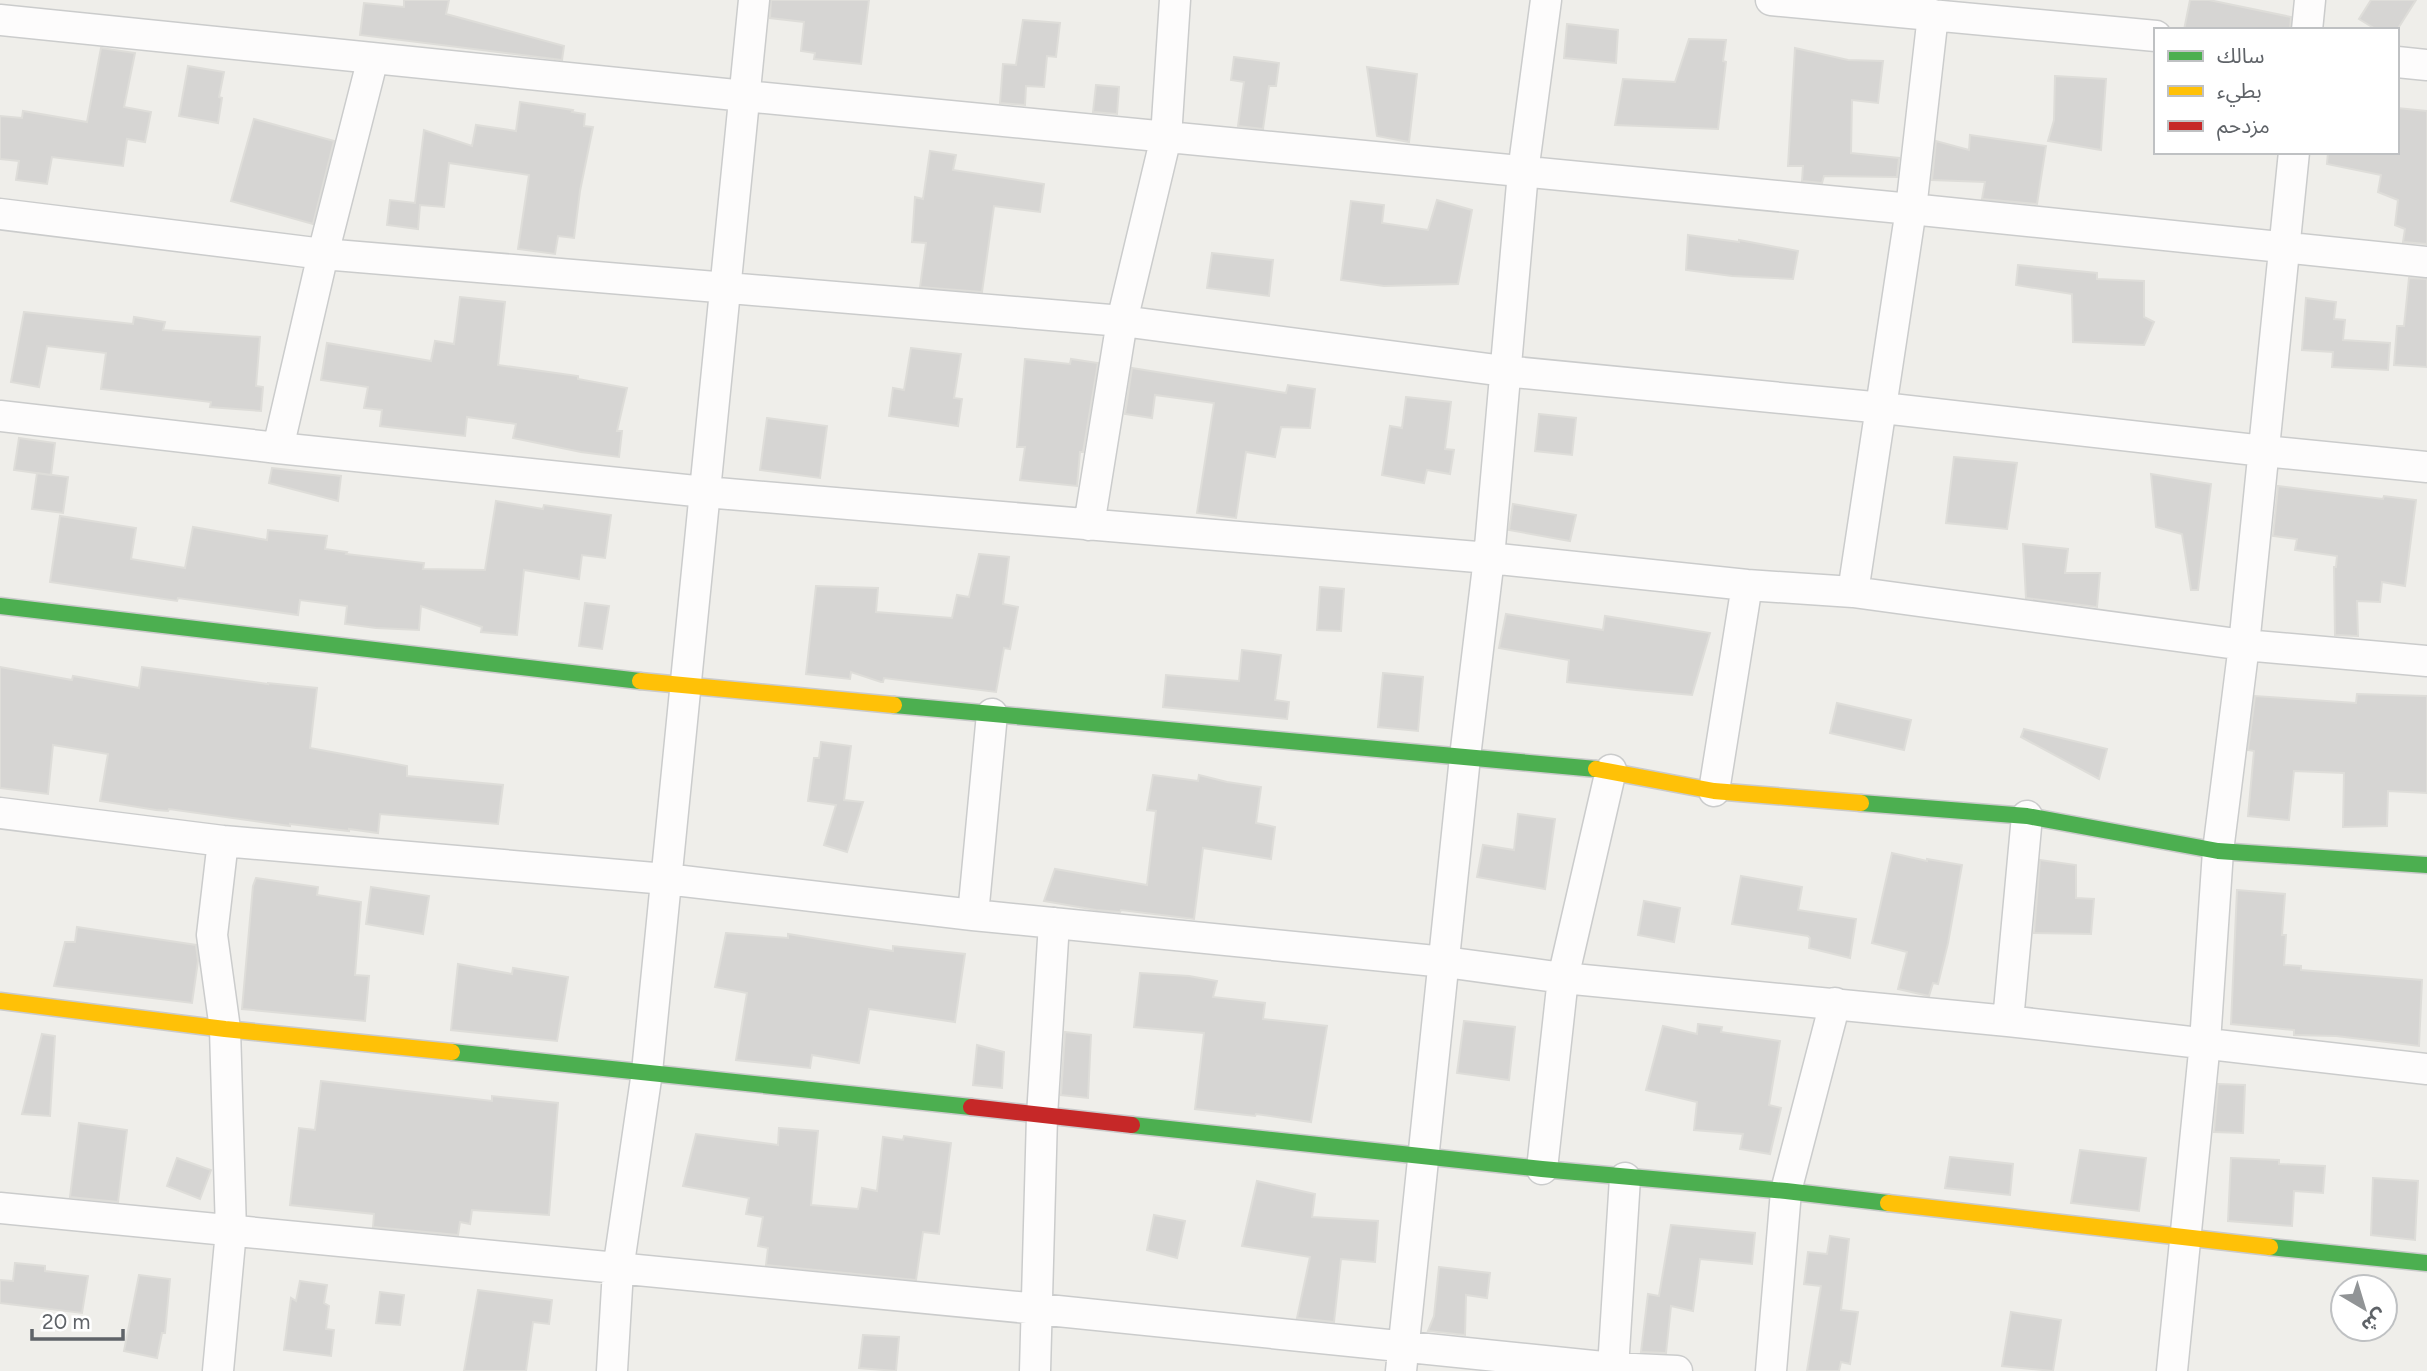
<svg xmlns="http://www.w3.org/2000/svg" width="2427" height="1371" viewBox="0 0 2427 1371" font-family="Figtree,'Noto Sans Arabic',sans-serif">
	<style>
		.building { fill: #d6d5d3; stroke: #deddd9; stroke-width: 2 }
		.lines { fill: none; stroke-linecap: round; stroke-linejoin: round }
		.street-casing { stroke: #cbcccc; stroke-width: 33 }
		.fast-casing { stroke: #cacacb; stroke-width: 19 }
		.slow-casing { stroke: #cacacb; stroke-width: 19 }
		.jam-casing { stroke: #cacacb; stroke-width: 19 }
		.street { stroke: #fdfcfc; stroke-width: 30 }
		.fast { stroke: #4caf50; stroke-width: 16 }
		.slow { stroke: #ffc107; stroke-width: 16 }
		.jam { stroke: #c62828; stroke-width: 16 }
	</style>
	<rect width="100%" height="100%" fill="#efeeea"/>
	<path class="building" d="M404,0H449L446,14L564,46L562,60L360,35L364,3L404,7Z
		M771,0H869L861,64L814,59L815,53L801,51L804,22L770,18Z
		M2190,0H2209L2291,17L2290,30H2184Z
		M2371,0H2416L2397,30H2377L2359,19Z
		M1023,20L1060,23L1056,57L1047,56L1044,87L1026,86L1025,105L1000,103L1003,64L1016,65Z
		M1567,24L1618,30L1616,63L1564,58Z
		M1689,39L1726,40L1723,61L1726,62L1718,129L1615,125L1623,79L1675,82Z
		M101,48L135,53L124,107L151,112L145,142L127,139L123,166L52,157L47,184L16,180L19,161L0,159V116L22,118L23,111L87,122Z
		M1795,48L1848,60L1883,61L1878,103L1852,100L1851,153L1899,158L1897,177L1824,176L1822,183L1802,181L1803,166H1788Z
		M1234,57L1279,63L1276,86H1269L1263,129L1238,126L1244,82L1231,80Z
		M188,66L224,72L219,97L222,98L218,123L179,116Z
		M1367,67L1417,74L1409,142L1377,136Z
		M2055,76L2106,79L2101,150L2048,141L2054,120Z
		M1096,85L1119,87L1117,114L1093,112Z
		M520,102L573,110L572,112L585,114L584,126L593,127L580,191L574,238L558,236L555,254L518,249L529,175L449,163L444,207L420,205L418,229L387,225L390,200L415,203L424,130L472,146L476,125L516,131Z
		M2397,108L2427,111V244L2403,242L2405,229L2395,225L2398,200L2378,192L2381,175L2327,164L2328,152H2397Z
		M254,119L334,141L313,224L231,201Z
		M1970,135L2046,146L2037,204L1982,199L1985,182L1932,180L1936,141L1969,150Z
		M930,151L956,155L953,170L1044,184L1040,212L994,206L982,292L920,287L926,243L912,242L915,197L923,199Z
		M1437,200L1472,210L1458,284L1384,286L1341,280L1351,201L1384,205L1382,223L1428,230Z
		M1688,235L1739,242V240L1798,251L1793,279L1732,276L1686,270Z
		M1212,253L1273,260L1269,296L1207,288Z
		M2018,265L2097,273V279L2144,281V317L2154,322L2144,345L2073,342L2072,294L2016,285Z
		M2409,278L2427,279V367L2394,365L2397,326H2404Z
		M460,297L505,302L498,365L578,376V379L627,388L617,431H622L619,457L581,452L513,438L516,424L467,417L465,436L380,426L382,410L364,408L368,387L321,380L327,343L431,361L435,341L454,344Z
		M2306,298L2336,302L2334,319L2345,320L2343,340L2390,343L2388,370L2332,367L2333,352L2302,350Z
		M24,312L133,324L134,317L165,322L163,330L260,337L256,386L263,387L261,411L210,407L211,402L101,389L106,353L47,346L39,387L11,382Z
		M911,348L961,354L954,398L962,399L958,426L889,416L893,388L904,390Z
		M1025,359L1070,364L1071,359L1098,363L1083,452H1080L1077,486L1020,480L1025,447H1017Z
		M1132,368L1286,393L1288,385L1315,389L1310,428L1281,427L1275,457L1246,452L1236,518L1197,513L1214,403L1155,395L1152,418L1125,414Z
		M1406,397L1451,402L1445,449L1454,450L1450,474L1427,470L1424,483L1382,475L1390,426L1402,428Z
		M1539,414L1576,418L1572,455L1535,451Z
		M767,418L827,426L820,478L760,470Z
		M19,438L55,443L51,475L14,470Z
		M1954,457L2017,463L2007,529L1946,523Z
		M272,468L341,476L338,501L269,483Z
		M37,473L68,477L63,513L32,509Z
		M2151,474L2211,484L2198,590H2191L2182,534L2156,527Z
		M2278,486L2383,499L2384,496L2416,500L2405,586L2382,582L2380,602L2357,601L2358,636L2335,635L2334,567H2336L2337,556L2295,550L2297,539L2273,536Z
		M496,501L543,509L544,505L611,515L605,558L582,555L579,579L524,570L517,635L481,632L482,627L421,606L419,630L376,628L345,624L347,606L300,600L298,615L178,598L177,601L50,582L60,516L136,528L131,559L185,568L193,527L267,540L268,530L327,536L325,549L347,552L346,554L424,563L423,569L485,570Z
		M1513,504L1576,515L1570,541L1509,530Z
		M2023,544L2068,549L2065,573H2100L2097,607L2026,598Z
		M979,554L1009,557L1003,604L1018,607L1010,649L1004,648L996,692L884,678L883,682H881L851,672L850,679L806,674L816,586L878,588L876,612L952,618L957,595L969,597Z
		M1320,587L1344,589L1341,631L1317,630Z
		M585,603L609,606L602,649L579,646Z
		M1506,614L1603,630L1605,616L1710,633L1692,695L1636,690L1567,682L1569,660L1499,648Z
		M1242,650L1281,655L1275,700L1289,702L1287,719L1163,707L1166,675L1239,681Z
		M0,667L72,680L73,676L139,688L142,667L268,684V683L317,688L310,748L407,766V776L503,785L498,824L380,814L378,833L349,829V831L290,824V826L169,809L168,811L156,810L100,801L108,754L53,745L48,794L0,788Z
		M1383,673L1423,677L1418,731L1378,727Z
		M2357,694L2427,696V793L2388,791L2387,826L2343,827L2344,773L2294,771L2289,820L2248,816L2254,751L2248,750L2255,696L2356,703Z
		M1837,703L1911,720L1904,750L1830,733Z
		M2024,729L2107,749L2099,779L2021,737Z
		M821,742L851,746L844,800L863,802L847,852L824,845L836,805L808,801L814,758H819Z
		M1153,775L1198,781L1199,775L1227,782L1261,787L1256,823L1275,827L1271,859L1203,848L1194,919L1121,910L1120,912L1096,910L1044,901L1055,869L1147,885L1156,811L1147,810Z
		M1518,814L1555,819L1545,889L1477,877L1483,845L1514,850Z
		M1892,853L1927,861V859L1962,865L1948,943L1938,984L1933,983L1929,996L1898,989L1907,952L1872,943Z
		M2040,860L2076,865V898L2094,899L2091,934L2034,933Z
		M1741,876L1802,887L1798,910L1856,919L1850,958L1809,948L1810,938L1808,936L1732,924Z
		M256,878L318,887L317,895L361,902L355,975L369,976L365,1021L242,1009L253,886Z
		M371,887L429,896L423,934L366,924Z
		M2237,890L2285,894L2282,935H2286L2284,965L2301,966V970L2422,980L2419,1046L2336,1036L2294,1035V1030L2231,1024Z
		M1644,901L1680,908L1674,942L1638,935Z
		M77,927L196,945L198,961L192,1003L54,986L65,942H75Z
		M726,933L788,938V934L893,951V946L965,954L955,1022L869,1009L859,1063L812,1055L810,1068L736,1060L747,993L715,987Z
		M458,964L512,974L513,968L568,977L557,1041L451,1030Z
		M1140,973L1189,976L1217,981L1213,997L1265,1003L1263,1019L1327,1026L1311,1122L1256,1114L1255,1116L1195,1109L1204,1033L1134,1027Z
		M1464,1021L1515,1027L1509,1080L1457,1073Z
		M1698,1024L1722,1027L1721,1032L1780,1041L1769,1105L1781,1108L1770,1154L1740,1149L1743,1134L1694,1130L1697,1102L1646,1090L1663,1026L1697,1034Z
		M1065,1032L1091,1035L1088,1098L1061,1095Z
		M42,1034L55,1036L50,1116L22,1114Z
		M977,1045L1004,1052L1002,1088L973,1085Z
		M321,1081L492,1101V1096L558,1103L549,1215L472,1210L470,1224L460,1222L458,1235L373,1227L374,1214L290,1205L299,1128L315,1130Z
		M2218,1084L2245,1085L2243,1133L2214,1132Z
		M79,1123L127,1130L118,1202L70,1197Z
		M779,1128L818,1131L811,1205L858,1209L862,1188L877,1191L883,1137L903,1140L904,1136L951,1143L939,1234L923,1232L916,1280L766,1265L768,1248L758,1246L763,1217L746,1214L749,1198L683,1186L696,1134L778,1145Z
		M2080,1150L2146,1158L2139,1211L2071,1203Z
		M1950,1157L2013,1164L2010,1195L1945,1188Z
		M177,1158L211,1170L200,1199L167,1186Z
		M2231,1158L2279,1160V1164L2325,1166L2323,1193L2294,1191L2292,1226L2228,1221Z
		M2373,1178L2418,1181L2415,1240L2371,1235Z
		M1257,1181L1315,1194L1312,1217L1378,1221L1375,1262L1341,1259L1334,1322L1297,1318L1310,1257L1242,1246Z
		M1154,1215L1185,1221L1177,1258L1147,1250Z
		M1671,1225L1755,1233L1752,1264L1700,1259L1693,1311L1671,1306L1666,1353L1641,1352L1648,1294L1659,1296Z
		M1830,1236L1849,1239L1841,1310L1858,1312L1850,1364L1841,1362L1839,1371H1807L1821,1286L1804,1284L1808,1252L1827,1254Z
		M15,1263L45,1266V1271L88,1276L82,1313L0,1303V1280L13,1281Z
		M1439,1267L1490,1273L1487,1298L1466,1295L1465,1335L1428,1331L1434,1316Z
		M139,1275L170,1279L165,1333H162L157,1358L124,1351Z
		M300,1281L327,1285L324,1303L329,1306L326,1329L334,1330L331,1356L284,1350L291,1298L296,1301Z
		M478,1290L552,1300L549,1324L533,1322L526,1371H464Z
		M380,1292L404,1295L400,1325L376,1323Z
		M2011,1312L2061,1320L2053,1371L2002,1366Z
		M863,1335L899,1337L896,1371L859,1368Z"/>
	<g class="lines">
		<defs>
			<path id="street" d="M1771,0L2156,36
				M0,20L745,96L1911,209L2427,262
				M2307,30L2310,0
				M2397,62L2427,65
				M0,214L323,254L1122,321L1504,371L1883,408L2264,451L2427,467
				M0,416L278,448L705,492L1489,558L1747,585L1853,592L2244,645L2427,661
				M278,448L323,254L373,58
				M1089,525L1122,321L1166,137L1175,0
				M1853,592L1911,209L1933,15
				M1714,791L1747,585
				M0,813L223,841L666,879L973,915L1445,962L1563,978L2008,1021L2427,1069
				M973,915L992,714
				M2008,1021L2027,816
				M1542,1169L1563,978L1611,770
				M0,1208L1038,1309L1613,1368L1677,1371
				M1613,1368L1625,1178
				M218,1371L231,1231L225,1029L212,935L223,841
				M612,1371L618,1270L647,1072L754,0
				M1035,1371L1042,1116L1054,923
				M1401,1371L1465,757L1489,558L1523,172L1546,0
				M1771,1371L1786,1191L1835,1003
				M2172,1371L2205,1042L2218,851L2244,645L2294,152"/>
			<path id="fast" d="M0,606L640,681
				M894,705L1596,769
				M1861,803L2027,816L2218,851L2427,865
				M452,1052L971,1107
				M1132,1125L1542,1169L1786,1191L1888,1203
				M2270,1247L2427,1263"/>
			<path id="slow" d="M640,681L894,705
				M1596,769L1714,791L1861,803
				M0,1001L225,1029L452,1052
				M1888,1203L2270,1247"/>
			<path id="jam" d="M971,1107L1132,1125"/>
		</defs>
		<use href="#street" class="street-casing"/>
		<use href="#fast" class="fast-casing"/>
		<use href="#slow" class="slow-casing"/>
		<use href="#jam" class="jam-casing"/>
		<use href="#street" class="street"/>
		<use href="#fast" class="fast"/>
		<use href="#slow" class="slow"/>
		<use href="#jam" class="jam"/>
	</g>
	<rect x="2154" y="28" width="245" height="126" fill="#ffffff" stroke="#bfc1c3" stroke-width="2"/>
	<rect x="2168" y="51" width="35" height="10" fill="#4caf50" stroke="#bfc1c3" stroke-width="2"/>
	<text x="2217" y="63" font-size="21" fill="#5f6368">سالك</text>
	<rect x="2168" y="86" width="35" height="10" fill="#ffc107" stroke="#bfc1c3" stroke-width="2"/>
	<text x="2217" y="98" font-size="21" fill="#5f6368">بطيء</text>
	<rect x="2168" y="121" width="35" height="10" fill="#c62828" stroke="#bfc1c3" stroke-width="2"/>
	<text x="2217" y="133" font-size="21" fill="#5f6368">مزدحم</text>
	<g transform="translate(2364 1308) rotate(142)"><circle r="33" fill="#ffffff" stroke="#bfc1c3" stroke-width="2"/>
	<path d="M0-5L12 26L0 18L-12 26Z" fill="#919496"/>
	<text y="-10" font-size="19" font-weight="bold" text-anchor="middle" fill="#5f6368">ش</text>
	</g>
	<path d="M32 1329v10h91v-10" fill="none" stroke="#5f6368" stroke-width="3.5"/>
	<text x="42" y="1329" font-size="21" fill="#5f6368" stroke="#ffffff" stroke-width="5" paint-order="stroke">20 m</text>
</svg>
